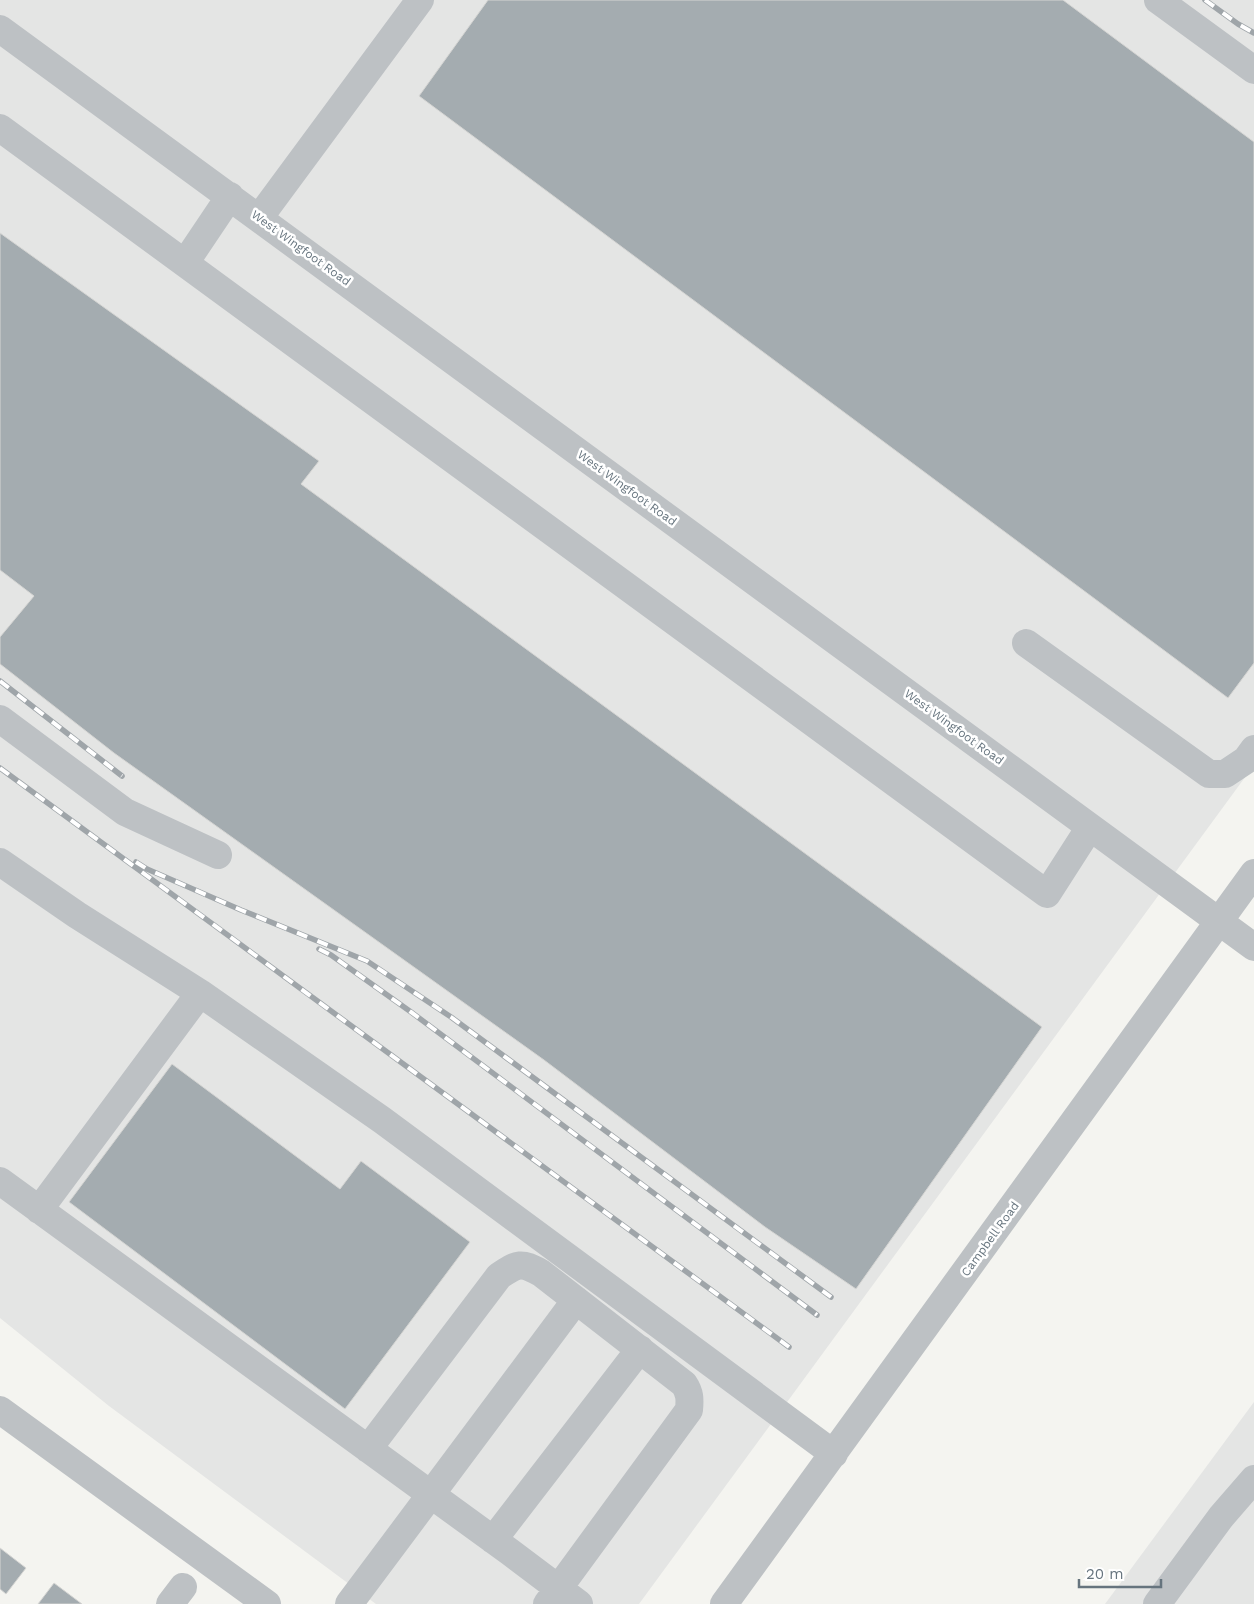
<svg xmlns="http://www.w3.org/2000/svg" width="1254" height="1604" viewBox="0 0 1254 1604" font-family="'Work Sans',sans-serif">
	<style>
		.built { fill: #e4e5e4 }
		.building { fill: #a4acb0; stroke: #d5d5d3 }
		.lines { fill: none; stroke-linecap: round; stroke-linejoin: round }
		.minor { stroke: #bdc1c4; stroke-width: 28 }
		.rail-casing { stroke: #9fa5a9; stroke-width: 5.5 }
		.rail { stroke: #fff; stroke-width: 4; stroke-dasharray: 11; stroke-linecap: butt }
		.labels { text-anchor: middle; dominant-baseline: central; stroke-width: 5; stroke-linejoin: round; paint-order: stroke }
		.street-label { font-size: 12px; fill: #66747e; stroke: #fff }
	</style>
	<rect width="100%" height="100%" fill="#f4f4f0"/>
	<path class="built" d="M0,0H1254V765L639,1604H376L109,1406L0,1318Z
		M1254,1402V1604H1105Z"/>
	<path class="building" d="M488,0H1063L1254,142V663L1228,698L419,96Z
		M0,233L319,461L301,484L1042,1027L856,1289L765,1227L544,1060L114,753L0,664V637L34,596L0,570Z
		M172,1064L340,1189L361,1161L470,1242L345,1409L69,1202Z
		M0,1548L26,1568L6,1594L0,1589Z
		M54,1583L82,1604H38Z"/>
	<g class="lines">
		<path class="minor" d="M1158,0L1254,70
			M0,29L1254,947
			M0,128L1047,894L1090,827
			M259,218L420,0
			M185,263L230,196
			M1026,643L1209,774H1225L1246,760L1254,749
			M0,719L125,812L218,855
			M0,862L77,915L200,993
			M0,1181L510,1552L579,1604
			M39,1210L200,993L382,1120L834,1454
			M0,1410L267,1604
			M368,1449L499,1276C518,1263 521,1262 541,1273L684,1384C690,1393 690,1399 689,1410L547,1604
			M493,1540L640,1349
			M170,1604L183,1587
			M349,1604L576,1300
			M724,1604L1254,873
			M1157,1604L1221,1517L1254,1479"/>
		<defs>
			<path id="rail" d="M1205,0L1238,24L1254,33
				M0,681L122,776
				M0,768L789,1347
				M136,862L147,869L241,910L367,961L451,1017L831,1297
				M319,949L331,955L411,1012L817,1315"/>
		</defs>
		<use href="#rail" class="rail-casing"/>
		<use href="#rail" class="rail"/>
	</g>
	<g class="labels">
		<g class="street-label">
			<text transform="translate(301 248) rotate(36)">West Wingfoot Road</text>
			<text transform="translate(627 488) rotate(36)">West Wingfoot Road</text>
			<text transform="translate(954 727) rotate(36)">West Wingfoot Road</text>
			<text transform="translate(990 1239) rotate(-54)">Campbell Road</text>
		</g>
	</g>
	<path d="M1079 1579v8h82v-8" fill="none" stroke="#66747e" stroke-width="2.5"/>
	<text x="1086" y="1579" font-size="15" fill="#66747e" stroke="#ffffff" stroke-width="4" paint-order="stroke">20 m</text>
</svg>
